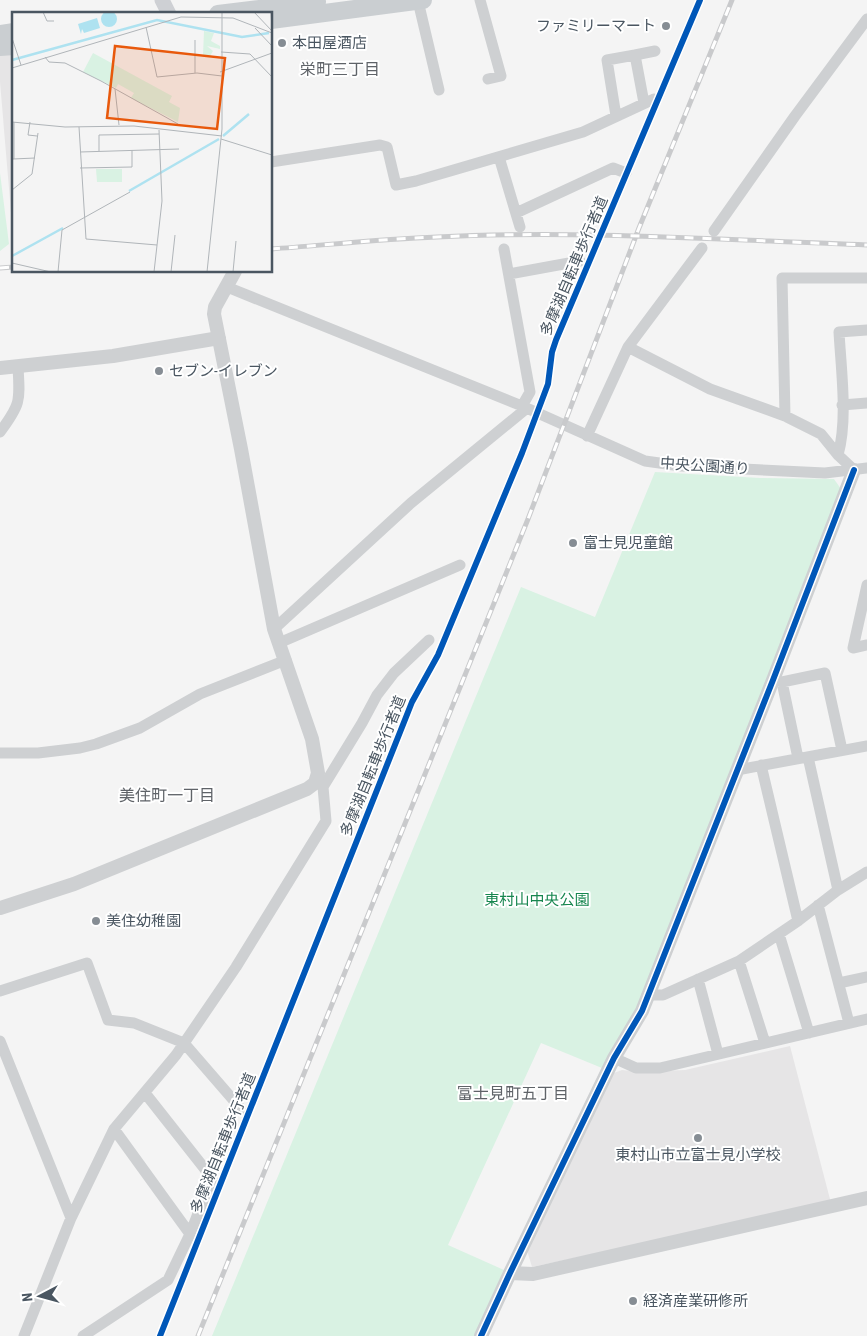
<svg xmlns="http://www.w3.org/2000/svg" width="867" height="1336" viewBox="0 0 867 1336" font-family="'Roboto Condensed','Noto Sans JP',sans-serif">
	<style>
		.education { fill: #e6e5e6 }
		.green { fill: #d9f2e3 }
		.lines { fill: none; stroke-linecap: round; stroke-linejoin: round }
		.minor { stroke: #ced0d2; stroke-width: 11 }
		.tertiary { stroke: #ced0d2; stroke-width: 14 }
		.secondary { stroke: #ced0d4; stroke-width: 15 }
		.primary { stroke: #caced1; stroke-width: 18 }
		.rail-casing { stroke: #c9cacc; stroke-width: 5 }
		.rail { stroke: #fff; stroke-width: 3; stroke-dasharray: 9; stroke-linecap: butt }
		.cycleway-casing { stroke: #fff; stroke-width: 9 }
		.cycleway { stroke: #0057b8; stroke-width: 6 }
		.poi-dot { fill: #868d94; stroke: #fff; stroke-width: 2 }
		.labels { text-anchor: middle; dominant-baseline: central; stroke-width: 4; stroke-linejoin: round; paint-order: stroke }
		.poi-label { font-size: 15px; fill: #4a5661; stroke: #fff; text-anchor: start }
		.street-label { font-size: 15px; fill: #4a5661; stroke: #fff }
		.park-label { font-size: 15px; fill: #17864f; stroke: #fff }
		.neighbourhood-label { font-size: 16px; fill: #5f6368; stroke: #fff }
		.inset-river { fill: none; stroke: #aee2f0; stroke-width: 2.5 }
		.inset-road { fill: none; stroke: #b0b5b9; stroke-width: 1 }
		.view { fill: #e8590c; fill-opacity: 0.15; stroke: #e8590c; stroke-width: 2.5 }
		.inset-edge { fill: none; stroke: #4a5661; stroke-width: 2.5 }
	</style>
	<rect width="100%" height="100%" fill="#f4f4f4"/>
	<path class="education" d="M14,54V248L0,82V55Z
		M790,1046L831,1203L532,1267L526,1247L614,1073L622,1070L640,1072L685,1070Z"/>
	<path class="green" d="M0,173L9,244L0,251Z
		M655,472L760,478L834,479L841,489L634,1017L602,1068L541,1043L448,1245L504,1270L475,1336H212L521,587L595,617Z"/>
	<g class="lines">
		<path class="minor" d="M480,0L501,76L488,79
			M418,1L439,90
			M635,55L655,51
			M616,116L607,60L635,55L644,103
			M499,157L520,227
			M271,162L380,145L387,147L396,185L416,181L583,132L654,99
			M516,213L613,168L626,173
			M714,231L795,116L867,19
			M504,249L530,392L522,406
			M509,274L580,261
			M227,287L522,406L645,461L681,466L825,473L867,468
			M628,347L702,248
			M842,405L867,403
			M785,416L782,278H867
			M0,432C21,404 20,401 18,367
			M587,436L628,347L710,389L785,416L821,434L838,455L854,470
			M838,455C848,420 841,369 839,332L867,330
			M867,585L853,648L867,645
			M274,629L411,503L527,408
			M279,643L460,565
			M773,680L782,682L825,673L842,750
			M782,682L798,758
			M0,753H38L80,748L96,744L140,728L200,694L286,660
			M808,757L838,890
			M761,765L798,921
			M737,770L867,746
			M323,787L362,723L377,695L394,673L429,640
			M818,905L849,1023
			M779,934L809,1033
			M739,961L765,1043
			M698,979L718,1054
			M839,983L867,977
			M0,991L87,963L108,1020L134,1023L184,1043L242,1110
			M647,995H663L739,961L798,921L838,890L867,872
			M0,1041L71,1218
			M614,1058L636,1068H660L867,1019
			M114,1129L190,1234
			M24,1336L71,1218L114,1129L176,1055L236,967L326,821L323,787L316,780
			M83,1336L168,1280L190,1234L212,1178L145,1093"/>
		<path class="tertiary" d="M0,368L113,356L219,338
			M0,908L74,884L307,789L315,783L318,773L312,739L274,629L241,449L214,314L215,307L235,271
			M510,1273L533,1274L867,1198
			M481,1336L510,1273L614,1058L642,1011L773,680L854,470"/>
		<path class="secondary" d="M162,0L169,14"/>
		<path class="primary" d="M218,14L317,2
			M271,20L423,0
			M0,34L14,32
			M0,47L14,46"/>
		<defs>
			<path id="rail" d="M271,249C326,245 382,239 437,237C580,230 724,240 867,245
				M0,268L14,267
				M198,1336L528,519L639,228L732,0"/>
		</defs>
		<use href="#rail" class="rail-casing"/>
		<use href="#rail" class="rail"/>
		<defs>
			<path id="cycleway" d="M160,1336L412,702L438,655L522,453L548,384L552,352L556,340C605,227 651,113 700,0
				M481,1336L510,1273L614,1058L642,1011L773,680L854,470"/>
		</defs>
		<use href="#cycleway" class="cycleway-casing"/>
		<use href="#cycleway" class="cycleway"/>
	</g>
	<g class="poi-dot">
		<circle cx="666" cy="26" r="5"/>
		<circle cx="282" cy="43" r="5"/>
		<circle cx="159" cy="371" r="5"/>
		<circle cx="573" cy="543" r="5"/>
		<circle cx="96" cy="921" r="5"/>
		<circle cx="698" cy="1138" r="5"/>
		<circle cx="633" cy="1301" r="5"/>
	</g>
	<g class="labels">
		<g class="poi-label">
			<text x="656" y="26" text-anchor="end">ファミリーマート</text>
			<text x="292" y="43">本田屋酒店</text>
			<text x="169" y="371">セブン-イレブン</text>
			<text x="583" y="543">富士見児童館</text>
			<text x="106" y="921">美住幼稚園</text>
			<text x="698" y="1155" text-anchor="middle">東村山市立富士見小学校</text>
			<text x="643" y="1301">経済産業研修所</text>
		</g>
		<g class="street-label">
			<text transform="translate(574 266) rotate(-67)">多摩湖自転車歩行者道</text>
			<text transform="translate(705 466) rotate(4)">中央公園通り</text>
			<text transform="translate(373 766) rotate(-68)">多摩湖自転車歩行者道</text>
			<text transform="translate(223 1143) rotate(-68)">多摩湖自転車歩行者道</text>
		</g>
		<g class="park-label">
			<text x="537" y="900">東村山中央公園</text>
		</g>
		<g class="neighbourhood-label">
			<text x="340" y="69">栄町三丁目</text>
			<text x="167" y="795">美住町一丁目</text>
			<text x="513" y="1093">富士見町五丁目</text>
		</g>
	</g>
	<g transform="translate(12 12)">
		<rect width="260" height="260" fill="#f4f4f4"/>
		<path d="M192,19L202,21L199,29L208,34V37L195,34L201,39L198,44L191,43ZM81,41L160,84L157,90L168,96L166,110L119,86L122,81L106,72L104,76L71,60ZM84,157H110V170H85Z" fill="#d9f2e3"/>
		<path d="M89 7a8 8 0 1 1 16 0a8 8 0 1 1-16 0ZM85,6L88,16L72,21L70,17L69,22L66,12Z" fill="#aee2f0"/>
		<path class="inset-river" d="M0,48L145,8L230,25L257,21M211,124L237,102M117,179L207,127M0,244L51,216"/>
		<path class="inset-road" d="M31,0L35,9H42M242,0L260,19M259,0L260,18M134,15L145,65L185,61L210,64M243,16L260,34M0,26L9,53M183,28V61M209,40L238,42L260,65M33,45L37,50L53,51L89,69L166,112M0,56L169,5L221,6L260,21M208,60L260,41M103,77L107,113M0,110L53,115L122,114L210,124M2,110V147M18,110L16,123L25,124M67,115L74,227L145,233M209,127L260,143M87,139V123L147,122M68,140L167,137M1,147L23,146M68,156L120,155V138M0,178L20,162L26,121M0,251L39,260M46,260L50,218L118,180M142,260L150,189L147,118M159,260L163,223M195,260L210,117V0M221,260L224,229"/>
		<path class="view" d="M103,34L213,46L205,117L95,106Z"/>
		<rect width="260" height="260" class="inset-edge"/>
	</g>
	<g transform="translate(40 1296) rotate(264)" stroke="#ffffff" stroke-width="4" paint-order="stroke">
	<path d="M0-4L9 19L0 12L-9 19Z" fill="#4a5661"/>
	<text y="-8" font-size="14" font-weight="bold" text-anchor="middle" fill="#4a5661">N</text>
	</g>
</svg>
